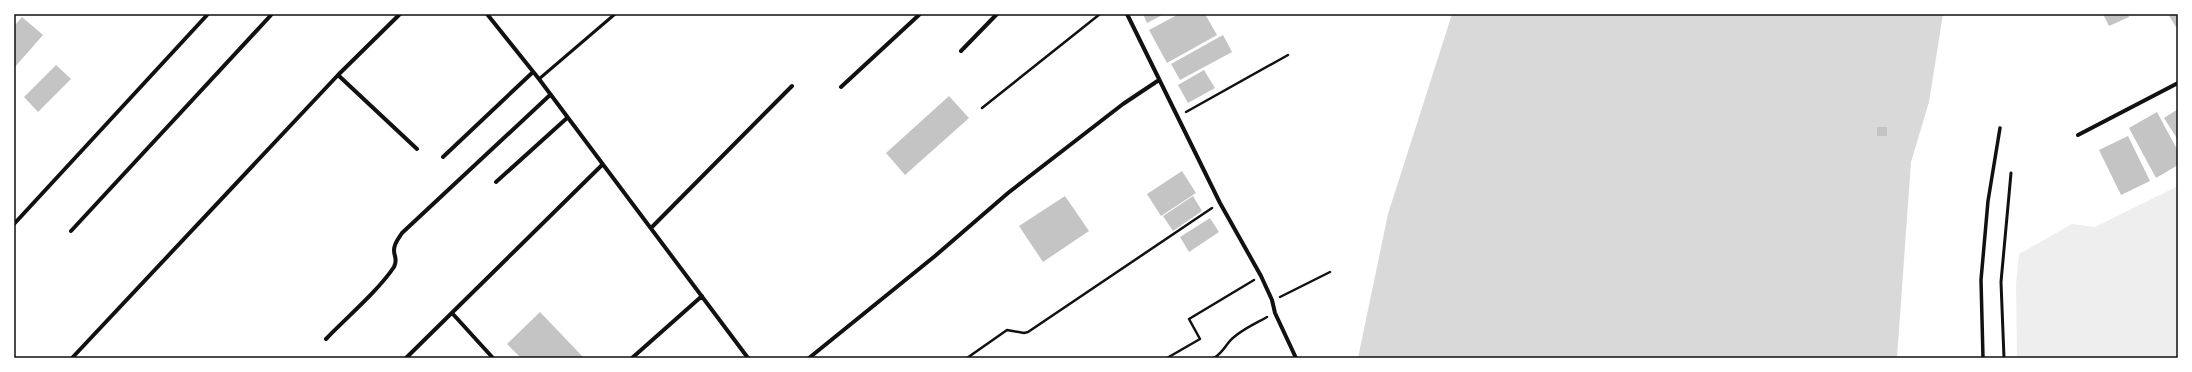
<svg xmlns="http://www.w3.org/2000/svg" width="2192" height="372" viewBox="0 0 2192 372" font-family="'Roboto Condensed',sans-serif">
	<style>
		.green { fill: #eee }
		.water { fill: #d9d9d9 }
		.building { fill: #c4c4c4 }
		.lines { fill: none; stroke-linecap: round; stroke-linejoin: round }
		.path { stroke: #111; stroke-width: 2.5 }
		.service { stroke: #111; stroke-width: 3 }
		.pedestrian { stroke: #111; stroke-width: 3.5 }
		.minor { stroke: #111; stroke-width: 4 }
		.neatline { fill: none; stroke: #111; stroke-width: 1.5 }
	</style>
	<rect width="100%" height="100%" fill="#fff"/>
	<path class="green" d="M2178,186V358H2017L2016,284L2019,254L2072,224L2095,227Z"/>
	<path class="water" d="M1452,14H1943L1929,102L1911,162L1897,358H1358L1388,214Z"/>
	<path class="building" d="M1143,14H1164L1147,23Z
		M1179,14H1205L1217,35L1167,63L1149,30Z
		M2103,14H2128L2129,17L2109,26Z
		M2168,14H2178V26L2176,27Z
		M22,17L43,35L14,68V26Z
		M1223,35L1232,52L1180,80L1171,64Z
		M56,65L71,79L38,112L24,97Z
		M1204,70L1215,88L1188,103L1178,85Z
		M949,96L969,118L905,175L886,153Z
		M2178,109V140L2164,118Z
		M2157,112L2178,151V165L2156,178L2129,128Z
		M1877,127H1887V136H1877Z
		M2128,136L2150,181L2121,195L2099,150Z
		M1182,171L1196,193L1161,216L1147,194Z
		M1065,196L1089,231L1043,262L1019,226Z
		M1193,196L1202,211L1173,231L1163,216Z
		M1210,218L1219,232L1189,252L1180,237Z
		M540,312L584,358H521L507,344Z"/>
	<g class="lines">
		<path class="path" d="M982,108L1100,14
			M1186,112L1288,55
			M1280,297L1330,272
			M967,358L1007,330L1024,333L1028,332L1212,208
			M1167,358L1200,339L1189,319L1254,280
			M1214,358C1222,353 1224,348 1229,342C1238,331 1255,324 1267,317"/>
		<path class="service" d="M539,79L615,14
			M2004,358L2001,282L2011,173"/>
		<path class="pedestrian" d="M1983,358L1981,280L1988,201L2000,128"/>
		<path class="minor" d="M487,14L539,79L748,358
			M1127,14L1220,203L1261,276L1272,300L1275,313L1296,358
			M961,51L997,14
			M338,75L417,149
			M841,87L920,14
			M2078,135L2178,83
			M443,157L533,72
			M496,182L567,118
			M14,224L208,14
			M651,228L792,86
			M71,231L272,14
			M452,313L493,358
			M326,339C347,317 377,292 394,267C398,259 394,257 394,250C394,243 399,238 402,233L550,95
			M72,358L338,75L400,14
			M406,358L602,165
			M632,358L702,296
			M809,358L935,256L1008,193L1123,104L1159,80"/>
	</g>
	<rect width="2192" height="372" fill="none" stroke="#ffffff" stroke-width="30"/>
	<rect x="15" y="15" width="2162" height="342" class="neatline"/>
</svg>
